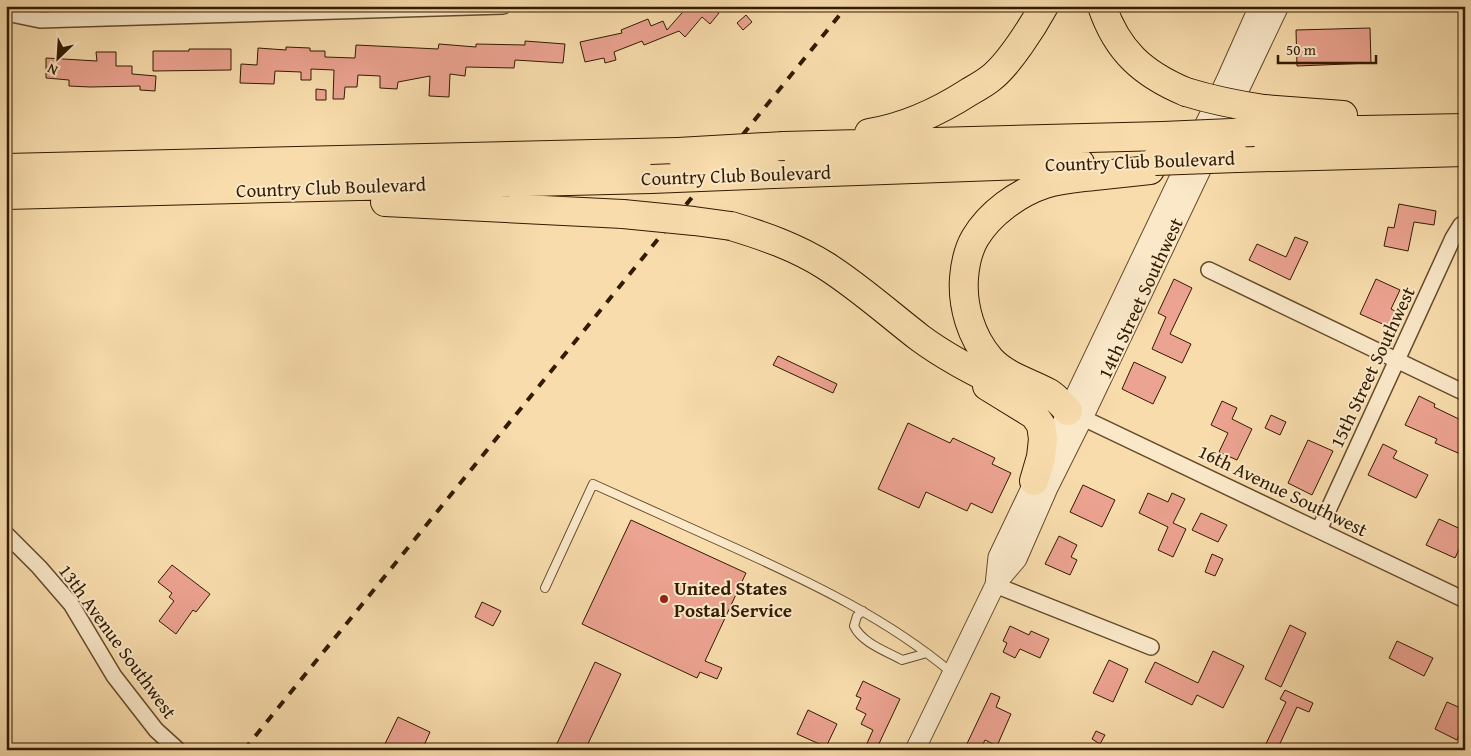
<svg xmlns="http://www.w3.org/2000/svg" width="1471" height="756" viewBox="0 0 1471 756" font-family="'Gentium Book Plus',serif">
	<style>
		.building { fill: #eca391; stroke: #321b00 }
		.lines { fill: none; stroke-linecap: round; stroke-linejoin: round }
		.service-casing { stroke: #644b2b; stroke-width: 10 }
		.minor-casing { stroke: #644b2b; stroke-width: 18 }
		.tertiary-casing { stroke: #644b2b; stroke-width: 21 }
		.motorway-casing { stroke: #321b00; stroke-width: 30 }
		.service { stroke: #fae8c9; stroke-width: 8 }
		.minor { stroke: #fae8c9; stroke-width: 15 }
		.tertiary { stroke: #fae8c9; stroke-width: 19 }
		.motorway { stroke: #f8dcac; stroke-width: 28 }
		.rail { stroke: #321b00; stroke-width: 4; stroke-dasharray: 9 9; stroke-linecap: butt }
		.motorway-bridge-casing { stroke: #321b00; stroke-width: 30; stroke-linecap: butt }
		.motorway-bridge { stroke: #f8dcac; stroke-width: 28 }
		.poi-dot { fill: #8f2418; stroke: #fae8c9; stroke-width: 2 }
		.labels { text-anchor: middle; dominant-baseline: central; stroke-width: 4; stroke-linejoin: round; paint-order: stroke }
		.street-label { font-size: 19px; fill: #321b00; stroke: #fae8c9 }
		.poi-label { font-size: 19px; font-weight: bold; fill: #321b00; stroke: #fae8c9; text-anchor: start }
	</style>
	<rect width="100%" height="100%" fill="#f8dcac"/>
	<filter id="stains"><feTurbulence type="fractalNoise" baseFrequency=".004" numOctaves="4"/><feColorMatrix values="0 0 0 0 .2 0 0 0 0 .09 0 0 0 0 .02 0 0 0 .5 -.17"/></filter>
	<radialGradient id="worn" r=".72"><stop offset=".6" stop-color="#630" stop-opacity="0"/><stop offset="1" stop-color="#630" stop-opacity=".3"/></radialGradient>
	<path class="building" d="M688,6H712L719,13L710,24L702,17L685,37L679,31L644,45L642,41L614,52L616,60L605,63L604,58L585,62L580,42L622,33L621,30L648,19L651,26L663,21L667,30Z
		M746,15L752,22L743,30L737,23Z
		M1370,28L1371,63L1297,66L1296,30Z
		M525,41L565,44L563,63L515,60L514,68L466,67L465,76L450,74L449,97L429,96L430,76L398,82L397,89L380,88V76L358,75L357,87H345L344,99H333L334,70L311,69V80H301V72L275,71L274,84L240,83L241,64L257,65L258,48L286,50V47L310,48V51H325V57L355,58L356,45L438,49L439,44L476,47V44L525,45Z
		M189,49H231V70L153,71V51H189Z
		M96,52H116V66H132V74L156,76L155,91L140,90V86L90,87L69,86V80L46,78V58L97,61Z
		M316,89L326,90V100H316Z
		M1399,204L1436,211L1434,225L1414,222L1408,251L1384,246L1388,227L1394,228Z
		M1295,237L1308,242L1290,280L1249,260L1257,244L1286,257Z
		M1174,279L1192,288L1170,334L1191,344L1182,363L1152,349L1166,317L1158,313Z
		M1376,279L1400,290L1391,309L1403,315L1396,330L1360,314Z
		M778,356L837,384L833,393L773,365Z
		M1134,362L1166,377L1153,404L1122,389Z
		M1419,396L1435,404L1434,407L1465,422V456L1435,443L1437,439L1405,425Z
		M1222,401L1237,408L1232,419L1252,429L1237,460L1219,452L1228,433L1211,425Z
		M1271,415L1286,422L1280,435L1265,428Z
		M908,423L950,443L953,438L995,458L992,464L1011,473L992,513L971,503L967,511L926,492L919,508L878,489Z
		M1308,440L1333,451L1312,495L1288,483Z
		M1383,444L1397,451L1393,458L1428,475L1416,498L1368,475Z
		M1083,485L1115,500L1102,527L1070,512Z
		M1148,493L1168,502L1172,493L1185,499L1173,523L1186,529L1173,557L1158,550L1168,527L1139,513Z
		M1201,513L1227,525L1218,542L1192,530Z
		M1439,519L1465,531V537L1455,558L1426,545Z
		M631,520L746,573L705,661L722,668L717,679L700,672L697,678L582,624Z
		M1059,536L1077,545L1071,557L1077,560L1070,575L1045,564Z
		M1212,554L1223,559L1215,576L1205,572Z
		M172,565L210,594L196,612L193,610L176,634L159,621L174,601L169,597L172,593L158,582Z
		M482,602L501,611L493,626L475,617Z
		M1290,625L1306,633L1281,687L1265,679Z
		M1010,626L1029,635L1031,631L1049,639L1040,658L1020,649L1015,658L1003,652L1007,643L1003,641Z
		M1397,641L1433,658L1424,676L1389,658Z
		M1213,651L1244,666L1223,708L1197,695L1192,705L1145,682L1155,662L1198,683Z
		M1109,660L1128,669L1113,702L1093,693Z
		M595,662L621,674L585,750H554Z
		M863,681L900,699L876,750H864L873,730L861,724L866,714L856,709L861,698L856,696Z
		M1285,690L1313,703L1309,712L1297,707L1277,750H1263L1286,702L1280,699Z
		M991,693L1000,697L996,707L1011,714L997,746L985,740L980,750H964Z
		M1447,702L1465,710V722L1457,740L1435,729Z
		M808,710L837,724L826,747L797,734Z
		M398,717L430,732L422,750H382Z
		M1096,731L1105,735L1100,744L1092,739Z"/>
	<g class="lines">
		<defs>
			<path id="service" d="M545,588L593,484C640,505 688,527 735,548C812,583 888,619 952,673
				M863,611L857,616L854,626C862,643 886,651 902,660L927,653"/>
			<path id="minor" d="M11,14L40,20L503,6
				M1209,270L1465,393
				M1083,418L1465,600
				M1319,530L1453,238L1461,225L1465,223
				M6,534L39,567L71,604L114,676L156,730L178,750
				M995,585L1151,647"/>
			<path id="tertiary" d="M995,585L998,557L1226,80L1259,6
				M915,750L995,585L1017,559L1048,488L1083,418L1279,6"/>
			<path id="motorway" d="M1102,6C1117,51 1143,74 1186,92
				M1264,109L1343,115
				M1254,132L1465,128
				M869,133C906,127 938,112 969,92C976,88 985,83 991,78C1009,64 1033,26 1044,6
				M784,146L1163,136
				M1237,158L1465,152
				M6,168L678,152
				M774,174L1080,163
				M6,195C221,190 436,183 651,179
				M385,202L623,214
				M731,226C764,236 796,247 826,266C859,287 889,314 920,338C947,358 980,375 1010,389
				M987,386L1034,415L1041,425L1043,439L1041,457L1034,481
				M1068,411C1062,405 1056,397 1049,393C1029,382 1005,376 990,359C971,337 962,306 964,278C965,265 968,250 975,238C990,213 1018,193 1045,184C1061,179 1078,178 1094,176C1113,174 1132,172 1150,170"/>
		</defs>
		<use href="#service" class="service-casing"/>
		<use href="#minor" class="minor-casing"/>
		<use href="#tertiary" class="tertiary-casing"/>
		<use href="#motorway" class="motorway-casing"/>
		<use href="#service" class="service"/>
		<use href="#minor" class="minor"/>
		<use href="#tertiary" class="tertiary"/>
		<use href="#motorway" class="motorway"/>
		<path class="rail" d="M244,750L847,6"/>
		<defs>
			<path id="motorway-bridge" d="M1186,92C1212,100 1237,105 1264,109
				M1163,136L1254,132
				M678,152L784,146
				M1155,161L1237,158
				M651,179L774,174
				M623,214L694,221L731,226"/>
		</defs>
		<use href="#motorway-bridge" class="motorway-bridge-casing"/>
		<use href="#motorway-bridge" class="motorway-bridge"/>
	</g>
	<circle class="poi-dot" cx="664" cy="599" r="5"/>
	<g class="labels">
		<g class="street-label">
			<text transform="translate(1140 161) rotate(-2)">Country Club Boulevard</text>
			<text transform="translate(736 175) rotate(-2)">Country Club Boulevard</text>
			<text transform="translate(331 187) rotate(-2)">Country Club Boulevard</text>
			<text transform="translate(1140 298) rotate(-65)">14th Street Southwest</text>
			<text transform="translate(1372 367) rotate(-65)">15th Street Southwest</text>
			<text transform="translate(1283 490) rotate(26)">16th Avenue Southwest</text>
			<text transform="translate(118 641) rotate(54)">13th Avenue Southwest</text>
		</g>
		<g class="poi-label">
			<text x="674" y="588">United States<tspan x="674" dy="22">Postal Service</tspan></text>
		</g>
	</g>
	<rect width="1471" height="756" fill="none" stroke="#f8dcac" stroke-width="25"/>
	<rect x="8" y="8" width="1456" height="741" fill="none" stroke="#321b00" stroke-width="2.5"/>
	<rect x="12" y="12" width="1446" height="731" fill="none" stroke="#321b00"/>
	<g transform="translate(58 58) rotate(205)" stroke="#fae8c9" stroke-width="4" paint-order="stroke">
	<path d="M0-4L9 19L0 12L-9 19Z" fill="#321b00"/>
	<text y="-8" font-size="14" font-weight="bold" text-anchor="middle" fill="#321b00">N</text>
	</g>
	<path d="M1278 55v8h98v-8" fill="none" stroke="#321b00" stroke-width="2.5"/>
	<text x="1286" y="55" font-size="15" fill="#321b00" stroke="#fae8c9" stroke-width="4" paint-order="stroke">50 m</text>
	<rect width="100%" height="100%" filter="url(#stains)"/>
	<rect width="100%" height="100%" fill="url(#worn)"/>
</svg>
